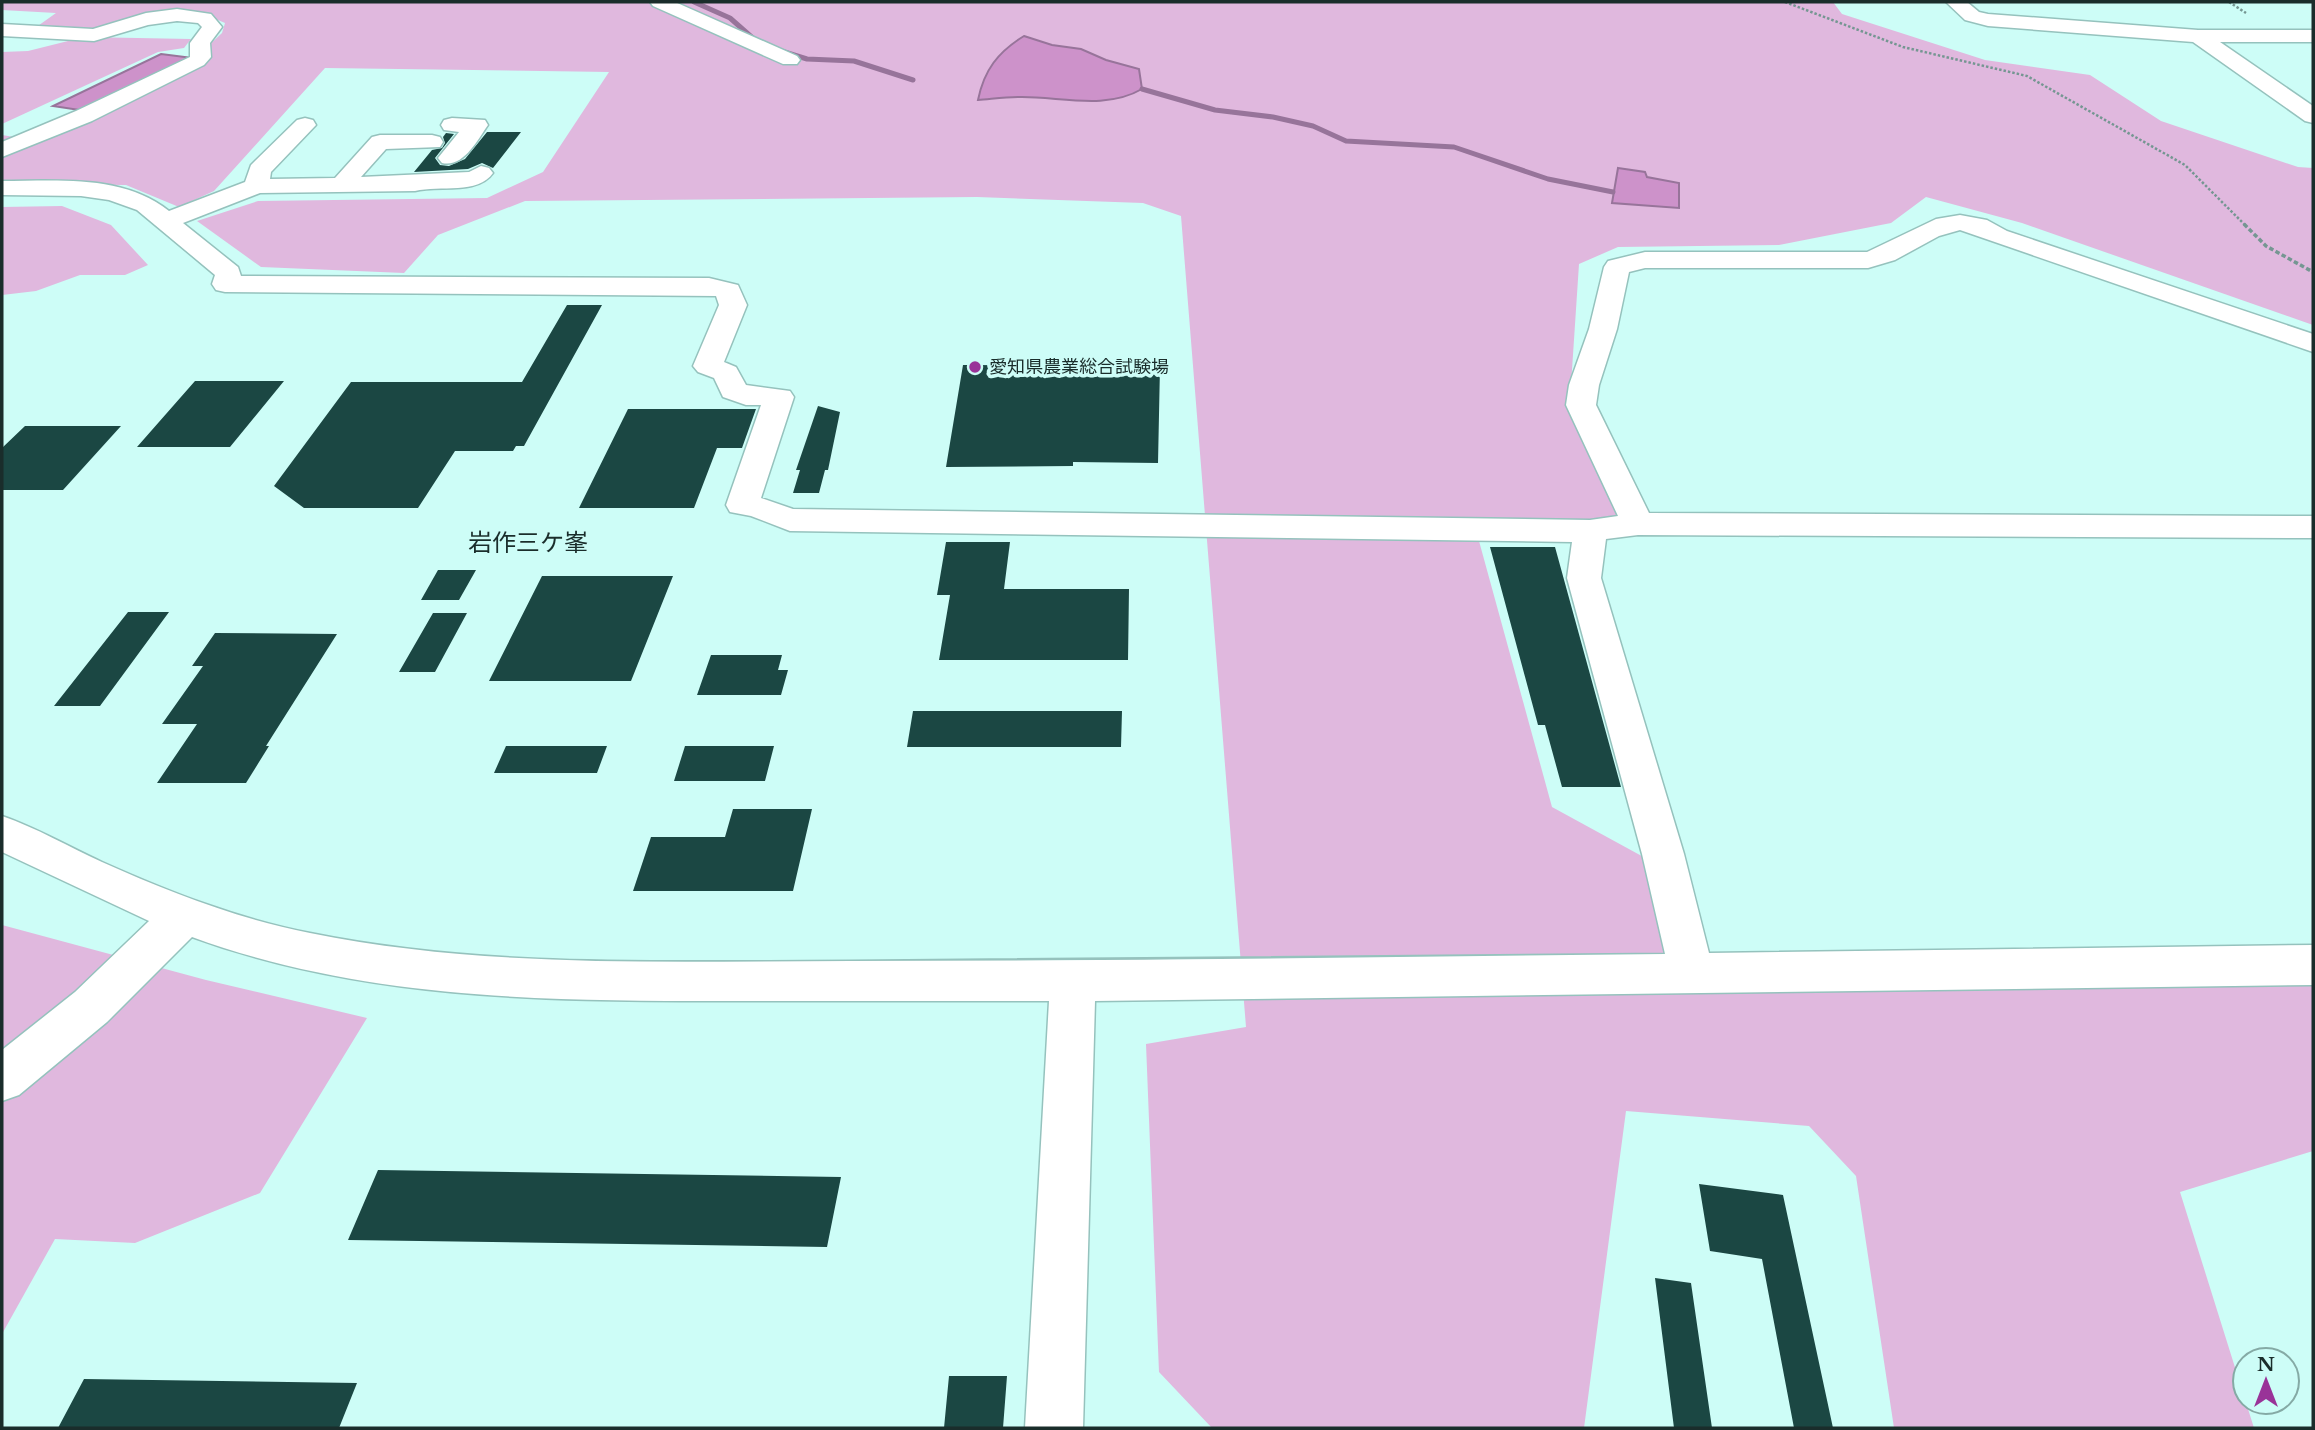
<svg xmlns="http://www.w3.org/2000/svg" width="2315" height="1430" viewBox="0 0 2315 1430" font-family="'Libre Baskerville','Noto Sans JP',serif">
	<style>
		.green { fill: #e0b8de }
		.water { fill: #cd92ca; stroke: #97749a; stroke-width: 2 }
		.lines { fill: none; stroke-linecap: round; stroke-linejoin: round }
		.stream { stroke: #97749a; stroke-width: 5 }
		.building { fill: #1b4743 }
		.minor-casing { stroke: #95c2bd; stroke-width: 3 }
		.path-far1 { stroke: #759692; stroke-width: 2.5; stroke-dasharray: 2.5 2; stroke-linecap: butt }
		.path { stroke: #759692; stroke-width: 3.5; stroke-dasharray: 4.5 2.5; stroke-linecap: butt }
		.minor { fill: #fff; fill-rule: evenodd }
		.poi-dot { fill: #993398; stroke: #cdfdf7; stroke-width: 2.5 }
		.labels { text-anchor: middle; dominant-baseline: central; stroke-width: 7; stroke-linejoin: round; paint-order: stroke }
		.far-poi-label { font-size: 18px; fill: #1a2d2b; stroke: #cdfdf7; text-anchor: start }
		.quarter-label { font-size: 24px; fill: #1a2d2b; stroke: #cdfdf7 }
	</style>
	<rect width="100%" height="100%" fill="#cdfdf7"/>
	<path class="green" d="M2,2H1833L1842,14L1985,60L2090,75L2161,121L2298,167L2313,168V325L2022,223L1926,197L1891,223L1779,245L1618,247L1579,264L1570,400L1625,519L1479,541L1552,807L1649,860L1685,988L2313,981V1151L2180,1192L2254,1428H1894L1856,1176L1809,1126L1626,1111L1584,1428H1212L1159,1372L1146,1044L1246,1027L1181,216L1143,203L977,197L525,201L438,235L404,273L261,267L197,221L258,201L487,198L543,172L609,72L325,68L214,191L179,207L126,185L2,184V135L39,141L208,56L206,48L222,33L225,23L199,12L98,30L35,28L56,13L2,10Z
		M84,37L191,39L184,48L158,52L2,124V52L28,51Z
		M62,206L111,225L148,265L125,275H80L36,291L2,295V207Z
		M2,925L206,980L367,1018L260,1193L135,1243L55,1239L2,1334Z"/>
	<path class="water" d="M1024,36L1052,45L1081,49L1106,60L1139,69L1142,89C1106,110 1062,97 1022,97C1007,97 992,99 978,100C984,70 998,52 1024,36Z
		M161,54L193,58L86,111L53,106Z
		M1618,168L1645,172L1647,177L1679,183V208L1612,203Z"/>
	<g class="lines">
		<path class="stream" d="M694,2L730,18L755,40
			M778,50L807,59L854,61L913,80
			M1142,89L1215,110L1273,117L1313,126L1346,141L1454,147L1548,179L1613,192"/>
	</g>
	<path class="building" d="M487,132H521L493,168L482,163L468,169L414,172L432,150L442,148L445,143L443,137L446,133L454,134L435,158L440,165L449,166L465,159Z
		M567,305H602L524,446H516L513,451H455L418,508H304L274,486L351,382H522Z
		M963,365L1160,366L1158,463L1073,462V466L946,467Z
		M195,381H284L230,447H137Z
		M818,406L840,412L828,470H825L819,493H793L800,470H796Z
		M628,409H756L742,448H717L694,508H579Z
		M25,426H121L63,490H2V448Z
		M946,542H1010L1004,589H1129L1128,660H939L950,595H937Z
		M1490,547H1555L1621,787H1562L1545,725H1538Z
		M438,570H476L459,600H421Z
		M542,576H673L631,681H489Z
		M128,612H169L100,706H54Z
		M433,613H467L435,672H399Z
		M215,633L337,634L266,746H269L246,783H157L197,724H162L203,666H192Z
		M711,655H782L778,670H788L781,695H697Z
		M913,711H1122L1121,747H907Z
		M506,746H607L597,773H494Z
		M685,746H774L765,781H674Z
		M733,809H812L793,891H633L651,837H725Z
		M378,1170L841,1177L827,1247L348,1240Z
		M1699,1184L1783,1195L1833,1428H1794L1762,1259L1710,1251Z
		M1655,1278L1691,1283L1712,1428H1674Z
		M949,1376H1007L1003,1428H944Z
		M84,1379L357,1383L339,1428H58Z"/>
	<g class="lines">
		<defs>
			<path id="minor" d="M650,2H675L797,56L800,60L797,64H783L653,6Z
				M1946,2H1967L1979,12L1988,14L2198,30H2313V42H2220L2313,106V123L2305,121L2193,42L1988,26L1965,20Z
				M177,9L211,14L222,27L210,43L211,57L204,65L92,121L2,157V142L76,111L190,57V43L202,27L198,23L177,21L148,25L94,41L2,36V24L93,29L146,13Z
				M305,118L313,120L316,125L271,172L270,179L335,178L372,137L380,135H432L440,137L443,142L440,147L386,149L361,177L469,172L481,166L489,168L493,173C478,195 440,185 415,191L260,193L183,223L238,267L241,276L709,278L738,285L747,305L724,362L736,367L746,385L790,391L794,397L761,498L793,509L1590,520L1618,516L1566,405L1569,385L1589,329L1604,267L1608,261L1645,252H1867L1936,219L1960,215L1987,220L2007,231L2313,334V352L1960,230L1939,236L1895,260L1868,268H1645L1629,272L1617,329L1599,385L1596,405L1649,513L2313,516V538L1638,535L1606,539L1601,578L1684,854L1709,953L2313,945V985L1095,1001L1083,1428H1025L1049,1001C939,1001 830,1001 720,1001C542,1001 361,999 192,937L107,1022L19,1095L2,1101V1050L75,992L149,921L2,852V816C37,828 69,847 102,862C169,892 238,919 310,933C487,969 671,961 851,961C1122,961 1393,957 1665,954L1642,854L1567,578L1572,542L790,531L751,516L730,512L726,505L761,405H746L723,397L714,378L698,372L693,366L719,305L716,296L225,292L216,290L212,284L215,275L137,210L109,200L81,196L2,195V181C57,181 123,174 169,211L245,182L251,165L297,120Z
				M452,118L485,120L488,125C477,141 463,168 442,163L438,158L459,132L444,130L441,125L444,120Z"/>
		</defs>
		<use href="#minor" class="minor-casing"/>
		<path class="path-far1" d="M1785,2L1903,47L2027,76L2185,165L2246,226
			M2229,2L2246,13"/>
		<path class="path" d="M2244,224L2266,246L2313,272"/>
		<use href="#minor" class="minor"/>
	</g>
	<circle class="poi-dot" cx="975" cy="367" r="7"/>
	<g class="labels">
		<g class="far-poi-label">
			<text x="989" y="367">愛知県農業総合試験場</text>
		</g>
		<g class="quarter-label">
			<text x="528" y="542">岩作三ケ峯</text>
		</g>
	</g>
	<rect width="2315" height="1430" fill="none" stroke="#1a2d2b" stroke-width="7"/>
	<g transform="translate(2266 1381)"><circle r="33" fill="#cdfdf7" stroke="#85aaa5" stroke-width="2"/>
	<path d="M0-5L12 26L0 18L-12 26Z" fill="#993398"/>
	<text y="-10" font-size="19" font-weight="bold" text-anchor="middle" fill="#1a2d2b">N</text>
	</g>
</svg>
